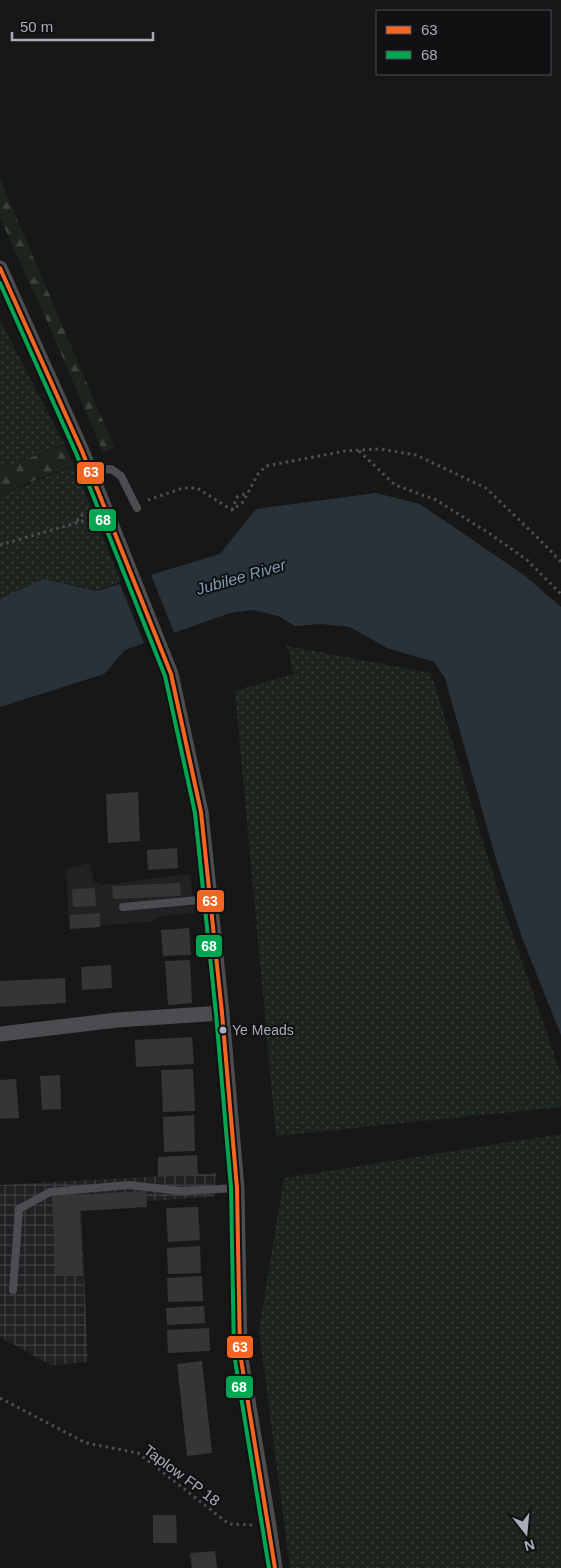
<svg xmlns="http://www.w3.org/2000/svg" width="561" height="1568" viewBox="0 0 561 1568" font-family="Arial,sans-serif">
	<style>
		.built { fill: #212123 }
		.industrial { fill: url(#industrial-grid) }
		.grass { fill: url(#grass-dots) }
		.forest { fill: url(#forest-firs) }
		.water { fill: #2a3239 }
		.pier { fill: #171717 }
		.building { fill: #353536 }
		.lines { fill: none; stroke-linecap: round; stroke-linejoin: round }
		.path { stroke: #4d4e52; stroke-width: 3; stroke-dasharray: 2.5 4; stroke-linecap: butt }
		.service { stroke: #4b4c50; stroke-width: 8 }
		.minor { stroke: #4b4c50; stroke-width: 15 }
		.bus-1-casing { stroke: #111113; stroke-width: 8 }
		.bus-2-casing { stroke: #111113; stroke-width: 8 }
		.bus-1 { stroke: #f26522; stroke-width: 4 }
		.bus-2 { stroke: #00a651; stroke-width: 4 }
		.bus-dot { fill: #a8adb8; stroke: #111113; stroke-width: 2 }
		.labels { text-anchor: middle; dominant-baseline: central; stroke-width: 4; stroke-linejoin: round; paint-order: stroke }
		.bus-label { font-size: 14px; fill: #a8adb8; stroke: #111113; text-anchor: start }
		.street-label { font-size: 15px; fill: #a8adb8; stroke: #111113 }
		.water-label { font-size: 16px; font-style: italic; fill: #7f9bb3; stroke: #111113 }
		.line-badge { stroke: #111113; stroke-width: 2 }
		.badge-label { font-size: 14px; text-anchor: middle; font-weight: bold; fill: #fff }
	</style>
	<defs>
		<pattern id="industrial-grid" width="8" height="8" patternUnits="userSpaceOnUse" patternTransform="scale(1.25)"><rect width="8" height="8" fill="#212123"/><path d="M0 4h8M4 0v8" fill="none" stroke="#3e3f41"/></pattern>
		<pattern id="grass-dots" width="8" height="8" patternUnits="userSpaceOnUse" patternTransform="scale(1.25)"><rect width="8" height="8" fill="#1d241e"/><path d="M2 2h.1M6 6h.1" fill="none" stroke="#3b413d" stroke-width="1.8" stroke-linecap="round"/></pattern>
		<pattern id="forest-firs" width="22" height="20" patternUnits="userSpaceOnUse" patternTransform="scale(1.25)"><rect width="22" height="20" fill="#1d241e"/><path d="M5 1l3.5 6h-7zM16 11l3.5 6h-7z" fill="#3b413d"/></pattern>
	</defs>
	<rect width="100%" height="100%" fill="#171717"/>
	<path class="built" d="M90,863L94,882L101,885L190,874L195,913L164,916L149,922L69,928L66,869Z"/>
	<path class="industrial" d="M216,1173L214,1197L81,1205L88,1362L51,1365L0,1337V1185Z"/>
	<path class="grass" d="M0,320L64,444L0,469Z
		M74,466L121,582L97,590L43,579L0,599V495Z
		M287,646L431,673L502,903L561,1075V1107L276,1136L235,691L294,674Z
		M561,1134V1568H290L259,1330L284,1178Z"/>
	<path class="forest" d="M0,179L109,435L114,448L103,452L43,312L0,218Z
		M64,445L74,465L0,494V469Z"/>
	<path class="water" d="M376,493L420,504L524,575L561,607V1035L523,940L495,856L445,678L434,662L387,648L350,627L321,624L295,626L278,616L253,610L230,613L125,650L104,674L0,707V599L43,579L97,591L220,554L256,509Z"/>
	<path class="pier" d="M150,572L175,635L145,646L119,582Z"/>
	<path class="building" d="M138,792L140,841L108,843L106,794Z
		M177,848L178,868L148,870L147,850Z
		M180,883L181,896L113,899L112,886Z
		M95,888L96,906L73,907L72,889Z
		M100,913V927L70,929V915Z
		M189,928L191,955L163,956L161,930Z
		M190,960L192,1003L168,1005L165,961Z
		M111,965L112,988L82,990L81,967Z
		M65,978L66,1003L0,1007V981Z
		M192,1037L194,1064L136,1067L135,1040Z
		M193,1069L195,1111L163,1112L161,1070Z
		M60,1075L61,1109L42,1110L40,1076Z
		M16,1079L19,1118L0,1119V1080Z
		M194,1115L195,1151L164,1152L163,1117Z
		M197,1155L198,1175L158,1177V1157Z
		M146,1191L147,1207L80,1211L83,1275L56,1276L52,1196Z
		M198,1207L200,1240L168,1242L166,1208Z
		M200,1246L201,1273L168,1274L167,1248Z
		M202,1276L203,1301L168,1302L167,1278Z
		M204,1306L205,1323L167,1325L166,1308Z
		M209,1328L210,1351L168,1353L167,1330Z
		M202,1361L212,1453L187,1456L177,1364Z
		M153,1515H176L177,1543H153Z
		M215,1551L217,1568H192L190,1553Z"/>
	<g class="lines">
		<path class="path" d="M359,451L395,485L436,500L489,533L527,560L561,594
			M148,500L183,488H197L232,510L243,502L258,474L266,466L345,451L380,449L416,455L486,488L541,541L561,562
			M232,510L237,497L247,493
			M77,521L83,514L90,513
			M0,545L86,520L91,516
			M0,1398L86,1443L138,1453L229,1524L253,1525"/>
		<path class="service" d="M90,471L111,469L121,476L137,508
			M123,907L210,899
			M13,1290L19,1209L50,1192L129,1185L181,1191L237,1188"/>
		<path class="minor" d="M0,268L82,451L171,674L201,812L222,1013L237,1188L240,1353L269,1526L275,1568
			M0,1034L117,1020L222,1013"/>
		<defs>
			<path id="bus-1" d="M0,268L82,451L171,674L201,812L222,1013L237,1188L240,1353L275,1568"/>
			<path id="bus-2" d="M0,283L76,453L165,676L195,813L216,1014L231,1188L234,1354L269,1568"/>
		</defs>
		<use href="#bus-1" class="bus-1-casing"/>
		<use href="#bus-2" class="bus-2-casing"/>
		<use href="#bus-1" class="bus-1"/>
		<use href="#bus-2" class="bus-2"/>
	</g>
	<circle class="bus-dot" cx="223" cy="1030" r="4.5"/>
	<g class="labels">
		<g class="bus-label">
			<text x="232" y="1030">Ye Meads</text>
		</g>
		<g class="street-label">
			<text transform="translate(182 1475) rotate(37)">Taplow FP 18</text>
		</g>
		<g class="water-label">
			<text transform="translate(241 577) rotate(-16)">Jubilee River</text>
		</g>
	</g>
	<g class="line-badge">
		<rect x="76" y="461" width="29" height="24" rx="5" fill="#f26522"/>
		<rect x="88" y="508" width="29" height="24" rx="5" fill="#00a651"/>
		<rect x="196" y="889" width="29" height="24" rx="5" fill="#f26522"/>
		<rect x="195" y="934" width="28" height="24" rx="5" fill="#00a651"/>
		<rect x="226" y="1335" width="28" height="24" rx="5" fill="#f26522"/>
		<rect x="225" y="1375" width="29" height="24" rx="5" fill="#00a651"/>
	</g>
	<g class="badge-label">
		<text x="91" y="477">63</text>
		<text x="103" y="525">68</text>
		<text x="210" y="906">63</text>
		<text x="209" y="951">68</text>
		<text x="240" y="1352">63</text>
		<text x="239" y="1392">68</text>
	</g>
	<rect x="376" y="10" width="175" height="65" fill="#111113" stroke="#4d4f55"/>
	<rect x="386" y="26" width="25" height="8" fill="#f26522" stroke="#4d4f55"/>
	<text x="421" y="35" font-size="15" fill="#a8adb8">63</text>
	<rect x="386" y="51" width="25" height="8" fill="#00a651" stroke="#4d4f55"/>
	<text x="421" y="60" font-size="15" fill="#a8adb8">68</text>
	<g transform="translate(526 1533) rotate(164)" stroke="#111113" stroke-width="4" paint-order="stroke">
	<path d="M0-4L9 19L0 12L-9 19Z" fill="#a8adb8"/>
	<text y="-8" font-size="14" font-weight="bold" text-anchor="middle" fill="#a8adb8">N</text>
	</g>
	<path d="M12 32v8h141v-8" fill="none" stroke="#a8adb8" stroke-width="2.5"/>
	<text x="20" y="32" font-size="15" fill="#a8adb8" stroke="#111113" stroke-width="4" paint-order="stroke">50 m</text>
</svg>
